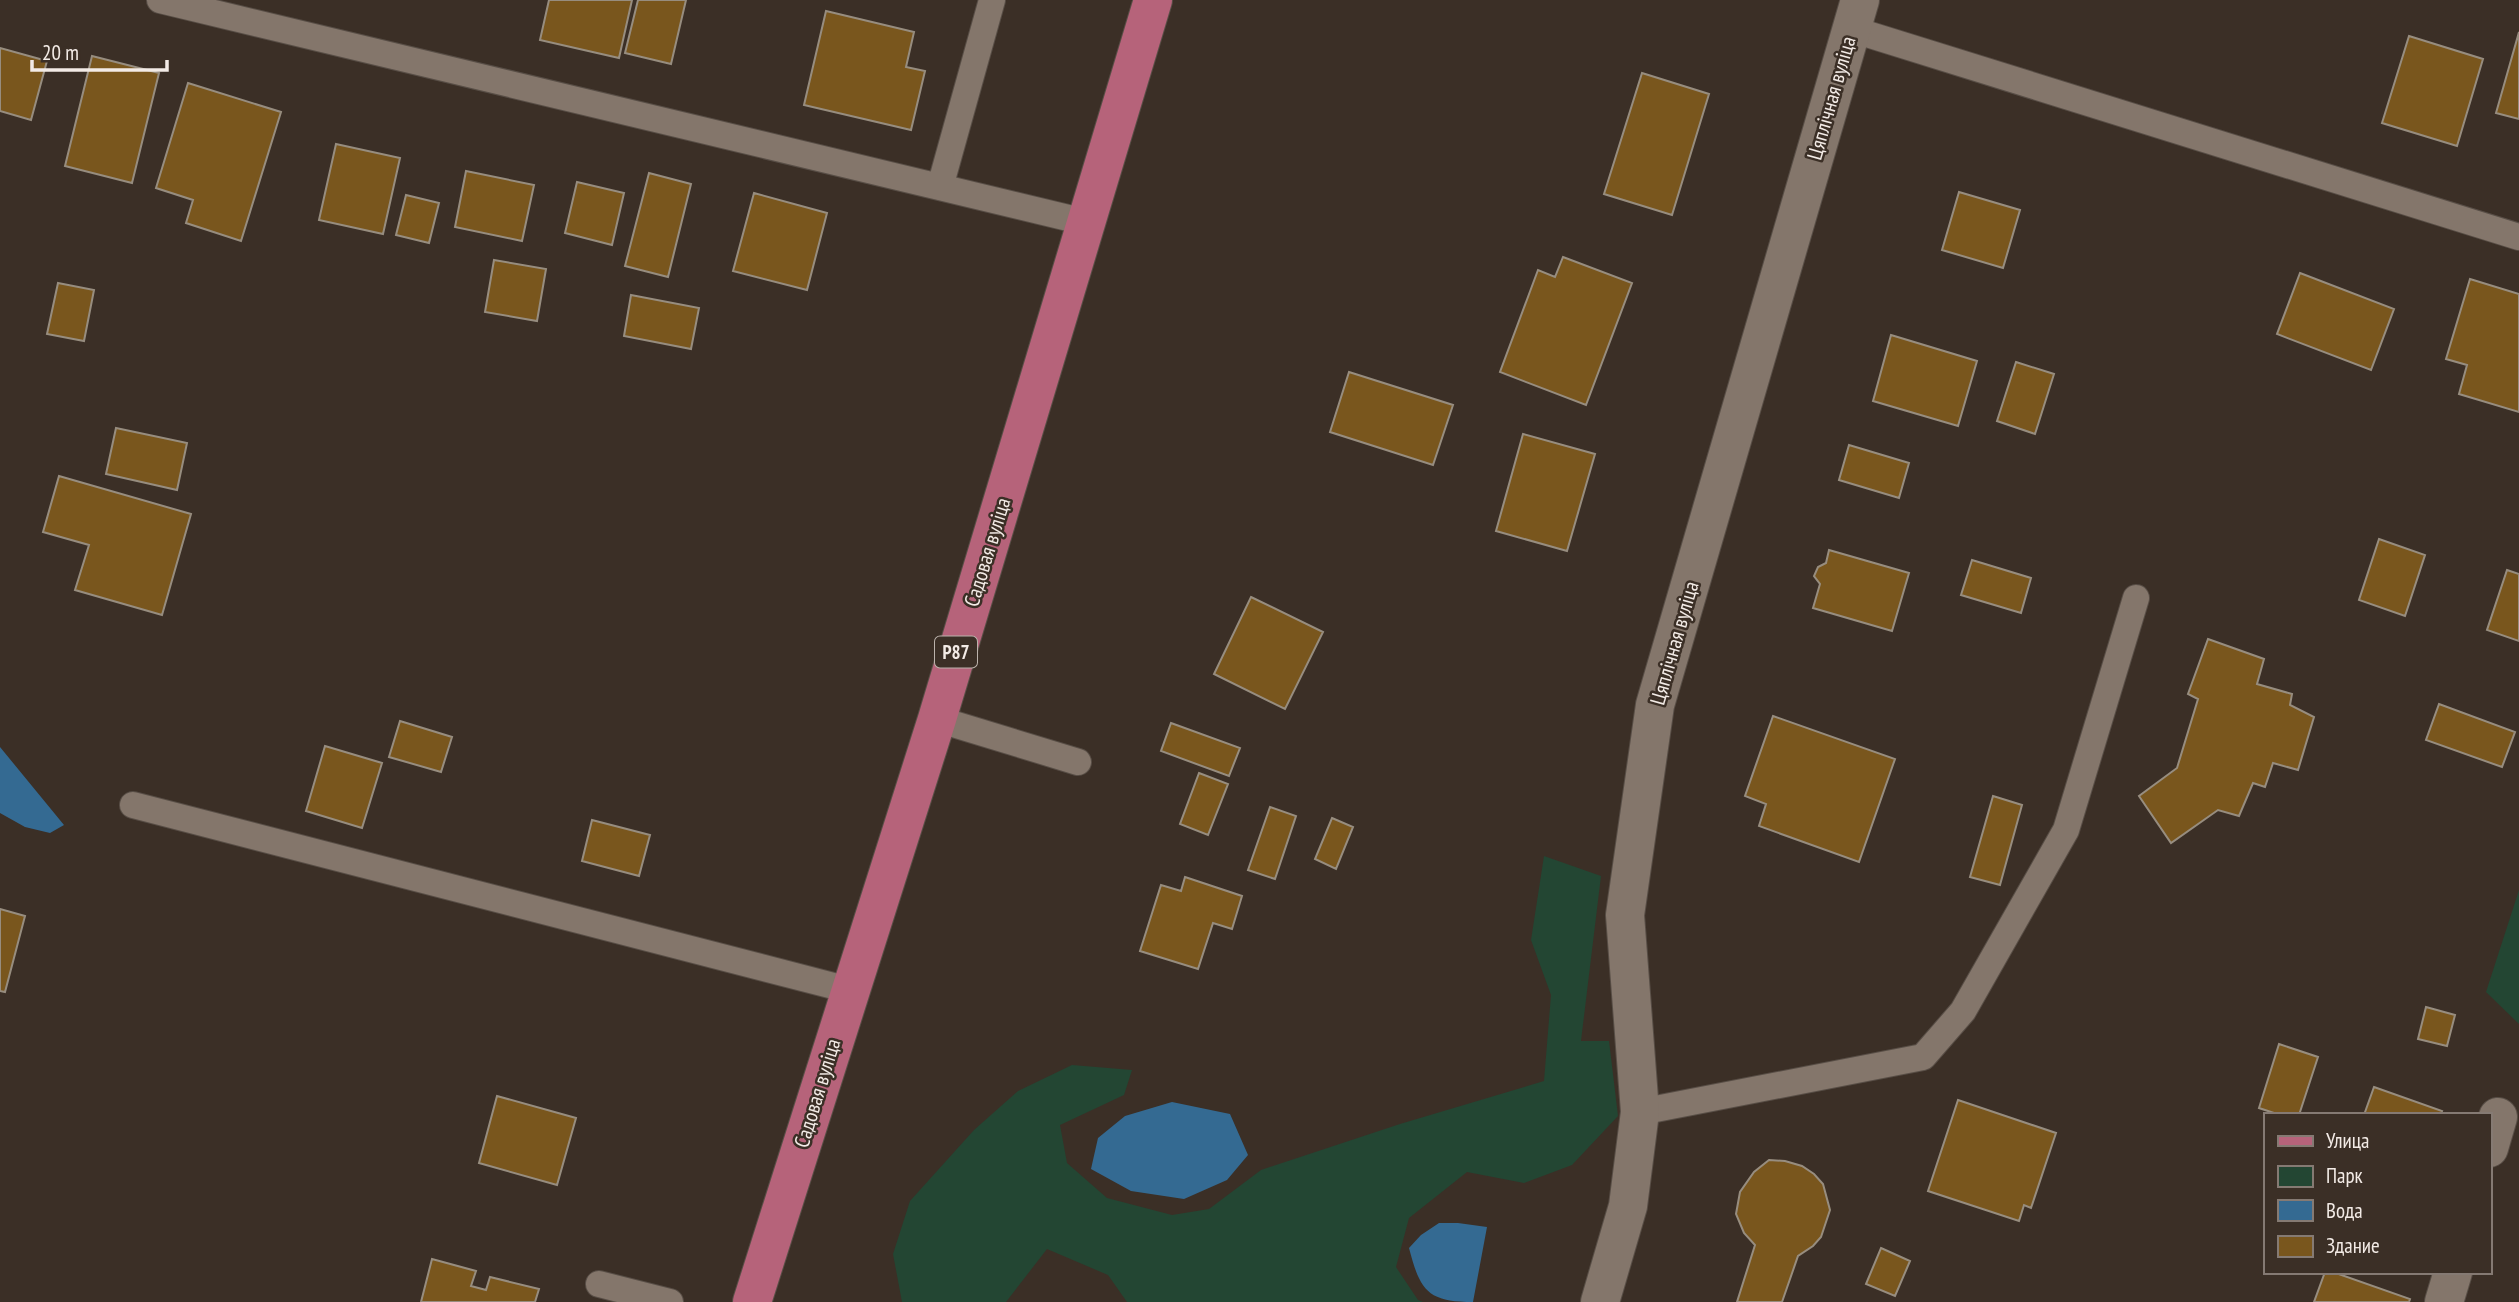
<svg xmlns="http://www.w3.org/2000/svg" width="2519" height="1302" viewBox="0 0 2519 1302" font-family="'PT Sans Narrow',sans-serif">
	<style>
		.green { fill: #234633 }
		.water { fill: #346a92 }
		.building { fill: #79561d; stroke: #978d7f; stroke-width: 2 }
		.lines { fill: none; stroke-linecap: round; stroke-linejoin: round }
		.service-casing { stroke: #584e46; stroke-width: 28 }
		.minor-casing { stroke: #584e46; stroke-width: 40 }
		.primary-casing { stroke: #584e46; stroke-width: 40 }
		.service { stroke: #84766b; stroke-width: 26 }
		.minor { stroke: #84766b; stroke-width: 38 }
		.primary { stroke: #b6637a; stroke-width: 38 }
		.labels { text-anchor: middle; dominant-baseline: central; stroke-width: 5; stroke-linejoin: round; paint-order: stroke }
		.shield { fill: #3b2f26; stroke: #bcb3ac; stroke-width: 2 }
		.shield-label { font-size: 19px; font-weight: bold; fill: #f3ebe6 }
		.street-label { font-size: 21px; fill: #f3ebe6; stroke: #3b2f26 }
	</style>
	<rect width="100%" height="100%" fill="#3b2f26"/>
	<path class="green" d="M1544,856L1601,876L1581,1041H1609L1618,1116L1572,1165L1524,1183L1467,1172L1409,1218L1396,1267L1418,1300L1423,1302H1127L1108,1275L1047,1249L1006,1302H902L893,1254L910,1201L974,1130L1018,1091L1072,1065L1132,1070L1124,1095L1060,1125L1067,1163L1107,1198L1172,1215L1209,1209L1261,1170L1400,1124L1544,1081L1551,995L1531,940Z
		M2519,890V1024L2486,992Z"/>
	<path class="water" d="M0,747L64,825L50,833L25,827L0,813Z
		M1172,1102L1230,1114L1248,1155L1227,1180L1184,1199L1131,1191L1091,1169L1098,1138L1125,1116Z
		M1439,1223H1458L1487,1227L1473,1302C1427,1302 1420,1290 1409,1248L1421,1235Z"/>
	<path class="building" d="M549,0H632L619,58L540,40Z
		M638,0H686L671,64L625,53Z
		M826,11L914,32L906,67L925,71L911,130L804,105Z
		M2519,32V119L2496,113Z
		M2409,36L2483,59L2457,146L2382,123Z
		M0,48L47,61L31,120L0,111Z
		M92,56L159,73L132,183L65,166Z
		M1642,73L1709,94L1672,215L1604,194Z
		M188,83L281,112L241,241L186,223L193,200L156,188Z
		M336,144L400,158L383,234L319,220Z
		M466,171L534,185L522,241L455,227Z
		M649,173L691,184L668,277L625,266Z
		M577,182L624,193L612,245L565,233Z
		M1959,192L2020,210L2003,268L1942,250Z
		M754,193L827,213L807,290L733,271Z
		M406,195L439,203L429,243L396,235Z
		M1563,257L1632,283L1586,405L1500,372L1538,270L1555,277Z
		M494,260L546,269L537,321L485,312Z
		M2300,273L2394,309L2371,370L2277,334Z
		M2470,279L2519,294V412L2459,394L2467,365L2446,359Z
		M58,283L94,290L84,341L47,334Z
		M631,295L699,308L691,349L624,336Z
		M1891,335L1977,361L1958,426L1873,401Z
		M2016,362L2054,374L2035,434L1997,421Z
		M1349,372L1453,405L1433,465L1330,432Z
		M116,428L187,443L177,490L106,474Z
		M1523,434L1595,454L1567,551L1496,531Z
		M1849,445L1909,463L1899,498L1839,480Z
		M59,476L191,514L162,615L75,590L89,545L43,532Z
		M2379,539L2425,555L2405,616L2359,600Z
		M1829,550L1909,573L1892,631L1813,608L1820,584L1814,576L1818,567L1826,563Z
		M1972,560L2031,578L2021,613L1961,595Z
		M2507,570L2519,574V641L2487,630Z
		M1251,597L1323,632L1285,709L1214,674Z
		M2208,639L2264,659L2257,684L2292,694L2290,705L2314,717L2298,770L2273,763L2265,787L2253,783L2239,816L2218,810L2171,843L2139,796L2177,768L2198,699L2188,694Z
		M2439,704L2515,732L2502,767L2426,740Z
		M1773,716L1895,759L1859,862L1759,826L1766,804L1745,796Z
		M400,721L452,737L441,772L389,757Z
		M1171,723L1240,748L1229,776L1161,751Z
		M325,746L382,763L362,828L306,811Z
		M1199,773L1228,784L1208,835L1180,824Z
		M1993,796L2022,805L2000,885L1970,877Z
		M1270,807L1296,816L1275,879L1248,870Z
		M1332,818L1353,827L1336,869L1315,859Z
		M592,820L650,835L639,876L582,861Z
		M1185,877L1242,896L1232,929L1213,923L1198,969L1140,951L1161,885L1181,891Z
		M0,909L25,916L5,992L0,991Z
		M2426,1007L2455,1015L2447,1046L2418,1039Z
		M2279,1044L2318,1057L2299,1115H2280L2259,1108Z
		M2374,1087L2442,1111L2440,1115H2364Z
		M497,1096L576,1118L557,1185L479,1163Z
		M1958,1100L2056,1133L2031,1208L2024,1205L2019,1221L1928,1191Z
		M1769,1160L1785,1161L1802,1166L1814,1174L1823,1184L1830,1210L1821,1237L1813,1246L1798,1256L1782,1302H1737L1755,1245L1744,1233L1736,1214L1740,1192L1754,1172Z
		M1881,1248L1910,1261L1895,1296L1866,1284Z
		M432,1259L476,1271L471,1286L486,1290L490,1277L539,1289L535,1302H421Z
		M2325,1272H2333L2410,1299L2409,1302H2314Z"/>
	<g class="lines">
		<defs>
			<path id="service" d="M160,0L1085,222
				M1851,29L2519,237
				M940,187L992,0
				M937,719L1078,762
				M133,805L849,990
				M1640,1112L1923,1057L1963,1011L2066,830L2136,598
				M599,1284L670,1302"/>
			<path id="minor" d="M2489,1148L2498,1117
				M1600,1302L1628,1206L1640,1112L1625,915L1655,705L1860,0
				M2444,1302L2453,1272"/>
			<path id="primary" d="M752,1302L937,719L1153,0"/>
		</defs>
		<use href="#service" class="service-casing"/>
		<use href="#minor" class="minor-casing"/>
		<use href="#primary" class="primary-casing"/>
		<use href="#service" class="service"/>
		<use href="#minor" class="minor"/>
		<use href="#primary" class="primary"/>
	</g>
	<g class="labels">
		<rect class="shield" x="935" y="636.5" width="42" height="31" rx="5"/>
		<g class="shield-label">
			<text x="956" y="652">Р87</text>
		</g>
		<g class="street-label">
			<text transform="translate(1831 98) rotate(-74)">Цяплічная вуліца</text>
			<text transform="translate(987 552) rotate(-73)">Садовая вуліца</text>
			<text transform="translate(1674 643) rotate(-74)">Цяплічная вуліца</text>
			<text transform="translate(817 1093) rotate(-73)">Садовая вуліца</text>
		</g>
	</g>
	<rect x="2264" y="1113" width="228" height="161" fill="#3b2f26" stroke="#857a73" stroke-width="2"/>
	<rect x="2278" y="1136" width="35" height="10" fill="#b6637a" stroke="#857a73" stroke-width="2"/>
	<text x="2326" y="1148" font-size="21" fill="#f3ebe6">Улица</text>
	<rect x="2278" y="1166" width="35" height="21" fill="#234633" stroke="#857a73" stroke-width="2"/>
	<text x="2326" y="1183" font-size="21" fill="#f3ebe6">Парк</text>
	<rect x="2278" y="1200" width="35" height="21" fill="#346a92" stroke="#857a73" stroke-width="2"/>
	<text x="2326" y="1218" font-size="21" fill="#f3ebe6">Вода</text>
	<rect x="2278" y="1236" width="35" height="21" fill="#79561d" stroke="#857a73" stroke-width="2"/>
	<text x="2326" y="1253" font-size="21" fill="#f3ebe6">Здание</text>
	<path d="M32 60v10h135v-10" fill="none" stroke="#f3ebe6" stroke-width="3.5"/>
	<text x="42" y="60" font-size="21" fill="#f3ebe6" stroke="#3b2f26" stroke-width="5" paint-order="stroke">20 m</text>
</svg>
